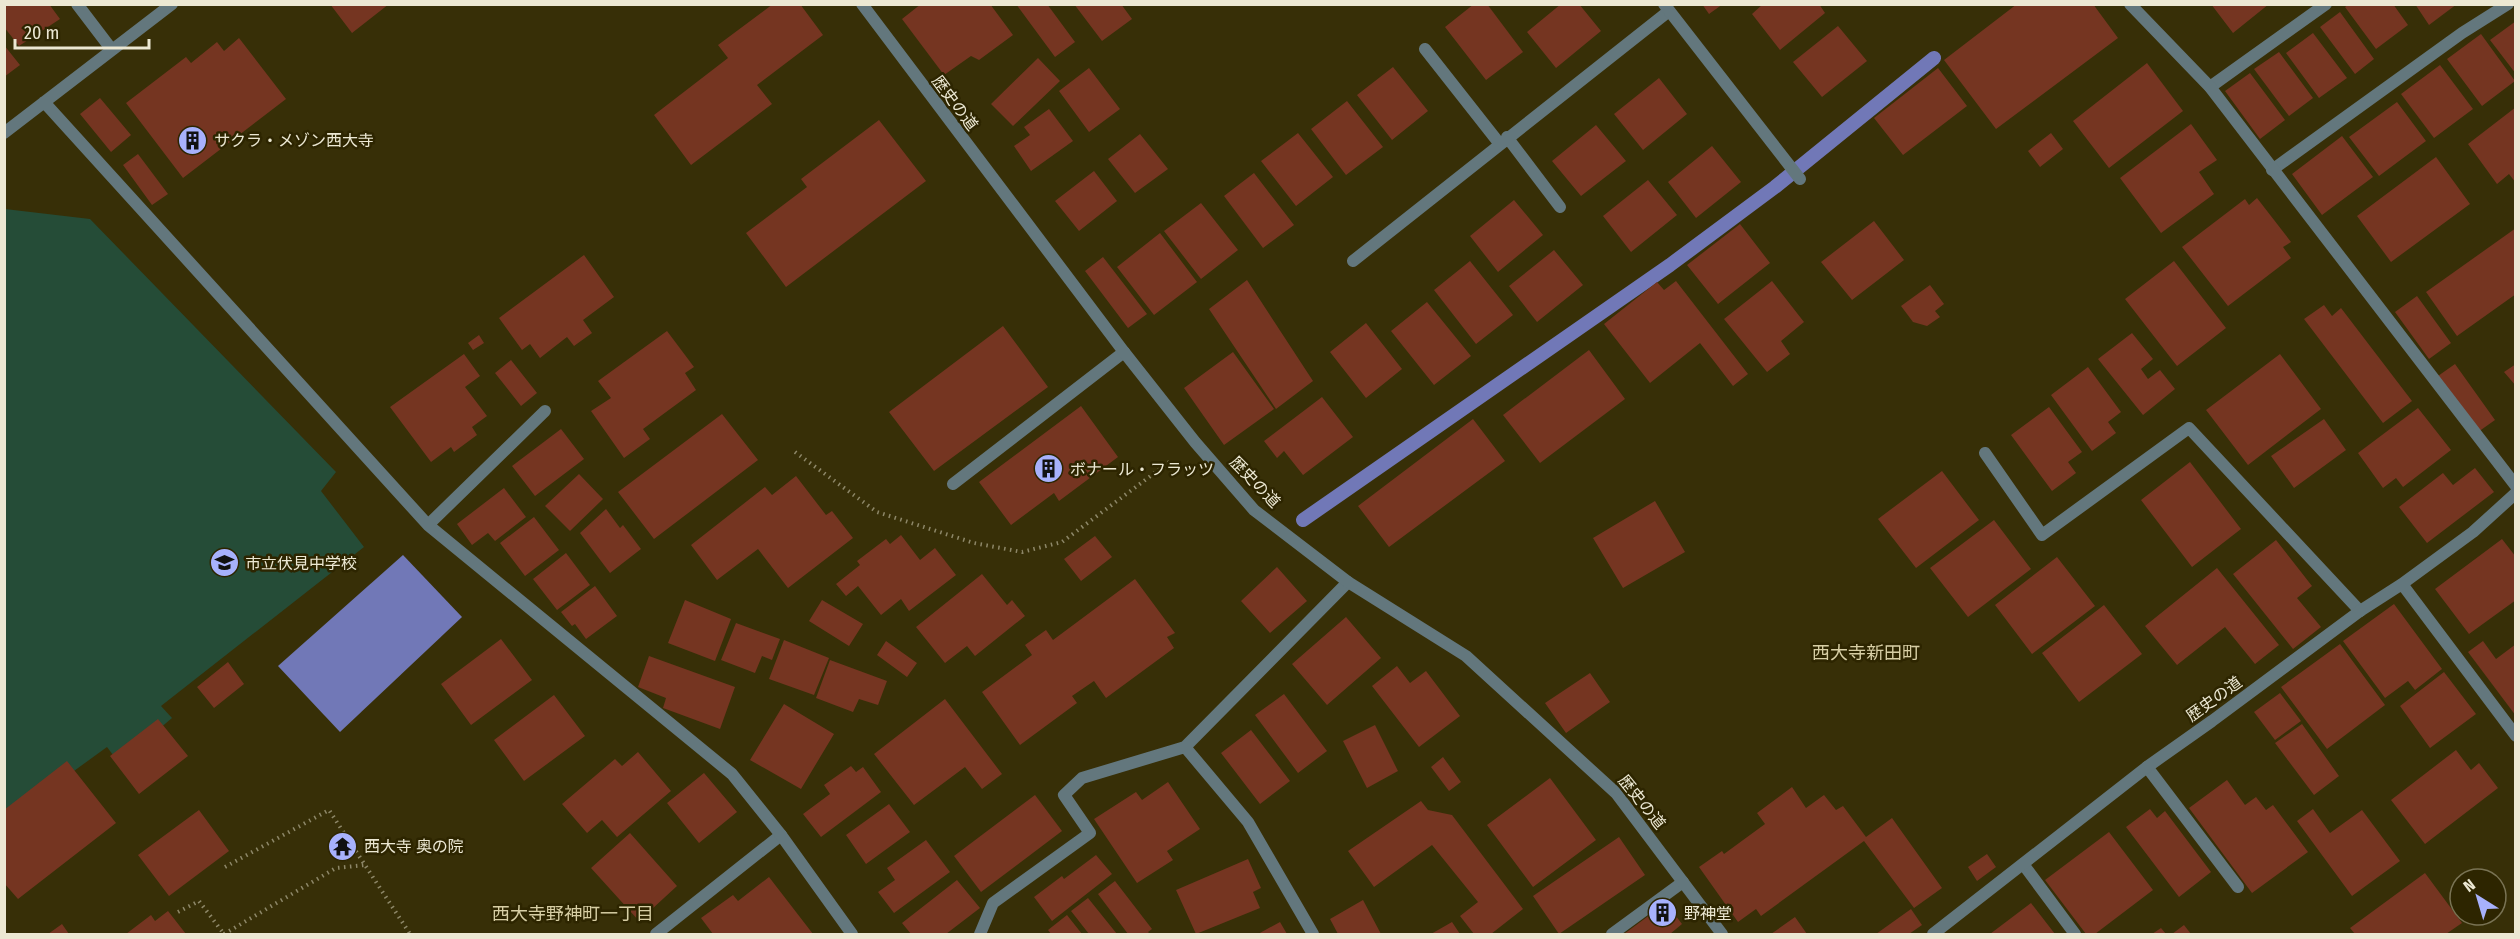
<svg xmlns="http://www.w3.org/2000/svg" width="2520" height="939" viewBox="0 0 2520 939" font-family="'Fira Sans Condensed','Noto Sans JP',sans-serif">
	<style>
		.green { fill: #254c37 }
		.water { fill: #7178b7 }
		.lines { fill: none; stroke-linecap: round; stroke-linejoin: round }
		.stream { stroke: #7178b7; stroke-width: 14 }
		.building { fill: #753521 }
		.path { stroke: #8d8768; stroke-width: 4; stroke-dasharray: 1.5 4.5; stroke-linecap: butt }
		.lane { stroke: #63777d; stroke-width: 12 }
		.street { stroke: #63777d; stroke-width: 12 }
		.labels { text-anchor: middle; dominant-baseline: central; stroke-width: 5; stroke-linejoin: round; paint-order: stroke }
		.street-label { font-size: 16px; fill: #ece8d3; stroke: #2d2500 }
		.poi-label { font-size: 16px; fill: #ece8d3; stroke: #2d2500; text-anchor: start }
		.neighbourhood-label { font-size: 18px; fill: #d7cea4; stroke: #2d2500 }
	</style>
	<rect width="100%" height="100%" fill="#372f07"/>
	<path class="green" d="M5,209L90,219L336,472L321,491L364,547L161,706L172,718L119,763L107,747L5,821Z"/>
	<path class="water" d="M403,555L462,617L340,732L278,666Z"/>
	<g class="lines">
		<path class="stream" d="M1303,520L1670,265L1775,187L1934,58"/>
	</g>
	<path class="building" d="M4,4H49L60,19L19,46L4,27Z
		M330,4H389L352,33Z
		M773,4H800L823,35L757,85L772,104L691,165L654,115L728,58L718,45Z
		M921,4H990L1013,35L979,60L971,56L944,75L902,19Z
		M1016,4H1047L1075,42L1055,57Z
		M1074,4H1121L1132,19L1102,41Z
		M1474,4H1487L1523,52L1486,80L1445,27Z
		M1561,4H1579L1601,31L1556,68L1527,32Z
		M1702,4H1723L1709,14Z
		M1763,4H1819L1825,13L1780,50L1752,14Z
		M2017,4H2093L2118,38L1996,129L1944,60Z
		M2211,4H2269L2233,33Z
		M2349,4H2393L2408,25L2376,49L2345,7Z
		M2415,4H2457L2429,25Z
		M2340,12L2374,59L2355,74L2320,27Z
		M2516,21V74L2490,40Z
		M1838,26L1867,61L1822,97L1793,62Z
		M2313,33L2347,78L2319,98L2286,53Z
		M2481,34L2515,81L2482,106L2447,59Z
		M239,38L286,99L183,178L126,103L186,57L191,63L217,42L224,51Z
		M4,45L20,65L4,77Z
		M2279,52L2313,98L2289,116L2254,69Z
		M1038,58L1060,81L1013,126L991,104Z
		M2147,63L2183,111L2109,168L2073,121Z
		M2440,65L2473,109L2434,138L2401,94Z
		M1393,67L1428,111L1392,140L1357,95Z
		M1089,68L1120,109L1089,132L1059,91Z
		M1938,68L1967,106L1903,155L1874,118Z
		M2250,73L2285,120L2260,139L2225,91Z
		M1659,78L1687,114L1643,150L1614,114Z
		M100,98L131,135L111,152L80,114Z
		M1347,101L1383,147L1346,175L1311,129Z
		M2397,102L2426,141L2379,176L2349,137Z
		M2516,107V183L2509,174L2497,184L2468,144Z
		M1049,109L1073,141L1031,171L1014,146L1030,135L1024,127Z
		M879,120L926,181L786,287L746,233L807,187L801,179Z
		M2191,124L2217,160L2199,172L2214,194L2161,233L2120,178Z
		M1596,125L1626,161L1581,196L1552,161Z
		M1298,133L1333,177L1296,206L1261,161Z
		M2051,133L2063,149L2040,167L2028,151Z
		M1140,134L1168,169L1135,193L1108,159Z
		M2342,136L2373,177L2322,215L2292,174Z
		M1712,146L1741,182L1696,218L1668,182Z
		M138,154L168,194L152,205L123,165Z
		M2436,157L2470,204L2391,262L2357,216Z
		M1094,171L1117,201L1079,231L1055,201Z
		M1254,173L1294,225L1263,248L1224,196Z
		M1648,180L1677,215L1631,252L1603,216Z
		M2257,198L2291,242L2283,247L2291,258L2228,306L2182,247L2245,199L2249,205Z
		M1514,200L1543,235L1498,272L1470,236Z
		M1201,203L1238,250L1201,279L1164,231Z
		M1874,221L1904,260L1852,300L1821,262Z
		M1740,224L1770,263L1718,304L1687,265Z
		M2516,228V294L2457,336L2426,292Z
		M1160,233L1197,282L1154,315L1117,267Z
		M1554,250L1583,285L1537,322L1509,286Z
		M584,255L614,297L583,320L592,333L574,346L567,337L540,358L530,344L522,350L499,318Z
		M1103,257L1147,314L1128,328L1085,271Z
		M1470,261L1513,315L1476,344L1434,290Z
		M2174,261L2226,328L2177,366L2125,299Z
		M1247,280L1313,381L1276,409L1209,309Z
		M1676,281L1748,374L1733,386L1700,343L1650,383L1604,324L1657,282L1664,290Z
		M1772,281L1804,322L1781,341L1790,354L1767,372L1724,319Z
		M1930,285L1944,304L1935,311L1940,317L1927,326L1913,322L1901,306Z
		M2417,296L2451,343L2429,359L2395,312Z
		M1427,302L1471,356L1434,385L1391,331Z
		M2324,305L2332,316L2341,308L2412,401L2383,423L2304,319Z
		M1366,323L1402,369L1366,398L1330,352Z
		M1003,326L1048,387L934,471L889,412Z
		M667,331L694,367L685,373L696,390L643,429L650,439L624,458L591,411L611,398L598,381Z
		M2132,333L2153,359L2141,369L2148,379L2160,370L2175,389L2143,415L2098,359Z
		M479,335L484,343L473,350L468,343Z
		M1589,350L1625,399L1540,463L1503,415Z
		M1233,352L1274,409L1224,445L1184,388Z
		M464,354L480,376L465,387L487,416L472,427L477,435L454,452L451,447L431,462L390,407Z
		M2280,354L2321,409L2248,465L2206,410Z
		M511,360L537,393L521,406L495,373Z
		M2455,364L2495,420L2478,432L2438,376Z
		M2516,364V386L2504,372Z
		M2088,367L2121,412L2108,422L2116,433L2092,451L2051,395Z
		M1322,397L1353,437L1303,475L1284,451L1277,458L1264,441Z
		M1081,406L1118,457L1059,501L1054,493L1011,525L979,482Z
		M2049,407L2082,452L2068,462L2076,473L2052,491L2011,435Z
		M2418,408L2451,450L2403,487L2396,478L2383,488L2358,453Z
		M722,414L758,460L654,539L618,492Z
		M1473,419L1505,461L1389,547L1358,506Z
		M2324,419L2346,450L2294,488L2271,456Z
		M561,429L584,459L535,496L512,466Z
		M2190,462L2241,529L2192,567L2141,500Z
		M2475,468L2494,492L2427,543L2399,507L2443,473L2453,485Z
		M1942,471L1979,520L1916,568L1878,519Z
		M579,474L603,499L570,531L545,506Z
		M796,476L826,515L832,511L853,538L788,588L758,549L717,580L691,545L765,487L772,495Z
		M504,488L526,517L495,541L488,533L472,545L457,524Z
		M1655,501L1685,552L1623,588L1593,538Z
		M606,509L620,528L623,525L641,549L610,573L580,533Z
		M534,517L559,550L525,576L500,543Z
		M1994,520L2031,569L1968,617L1930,568Z
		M901,535L920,560L935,548L956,575L909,611L901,599L881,615L858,586L846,596L836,584L860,565L857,561L886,539L890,544Z
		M1095,536L1112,557L1081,581L1064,559Z
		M2502,539L2516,557V600L2469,634L2435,589Z
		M2276,540L2312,586L2297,598L2321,627L2293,649L2233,574Z
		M566,553L590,585L557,610L533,579Z
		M2057,557L2095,606L2032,654L1995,605Z
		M1277,567L1307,601L1270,633L1241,601Z
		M2217,568L2279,645L2255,664L2225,627L2177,665L2145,626Z
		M982,574L1007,605L1012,600L1025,616L975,656L967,646L945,663L916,627Z
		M1135,579L1175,633L1167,637L1174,648L1106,698L1094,681L1072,696L1077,703L1020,745L982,692L1032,655L1025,645L1046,630L1053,640Z
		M595,586L617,616L586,639L575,624L572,626L561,612Z
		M685,600L731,619L715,661L668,643Z
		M822,600L863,624L849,646L809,621Z
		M2394,604L2442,669L2415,690L2408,681L2385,698L2343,641Z
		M2104,605L2142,654L2079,702L2042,653Z
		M1346,617L1381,658L1327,705L1292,664Z
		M736,623L780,639L772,660L762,656L755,673L721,660Z
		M501,639L532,680L471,725L441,684Z
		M784,640L829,658L814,695L769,679Z
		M886,641L917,663L907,677L877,655Z
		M2483,641L2496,659L2516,644V716L2468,652Z
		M2340,644L2385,705L2327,749L2281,687Z
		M649,656L735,687L720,729L663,708L666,698L638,687Z
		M830,660L887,681L878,705L859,699L853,712L816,698Z
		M228,662L244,684L214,708L197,687Z
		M1397,666L1410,683L1426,671L1460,716L1419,747L1372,686Z
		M2444,672L2476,714L2430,748L2400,706Z
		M1590,673L1610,702L1566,733L1545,703Z
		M2280,693L2301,721L2275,740L2254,712Z
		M1284,694L1327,751L1298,773L1255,715Z
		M554,695L585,736L524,781L494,740Z
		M945,699L1002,774L982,789L965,767L914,805L874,754Z
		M784,704L834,734L801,789L750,760Z
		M158,719L188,756L139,794L110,756Z
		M2302,724L2339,776L2314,795L2275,743Z
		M1375,725L1398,771L1367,788L1343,741Z
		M1251,730L1290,781L1260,804L1221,753Z
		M2456,750L2471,770L2479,763L2498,788L2425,844L2391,800Z
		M638,752L671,791L617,837L602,820L587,833L562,804L615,759L622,766Z
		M1443,757L1461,782L1449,791L1431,767Z
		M67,761L116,823L18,899L4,883V810Z
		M851,766L856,772L863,767L881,792L821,837L803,814L830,794L824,785Z
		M704,773L737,812L699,843L667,803Z
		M1550,778L1596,840L1533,887L1487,825Z
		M2227,780L2245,805L2256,797L2266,810L2273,805L2308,852L2252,893L2189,808Z
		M1168,782L1200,829L1167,851L1173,860L1137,883L1094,819L1136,792L1142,800Z
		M1792,787L1806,808L1824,795L1836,810L1843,806L1866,837L1892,818L1942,888L1914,908L1864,841L1761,916L1756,909L1738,922L1699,867L1722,851L1724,854L1765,824L1757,813Z
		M1035,795L1062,831L981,892L954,856Z
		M1421,801L1428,810L1452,815L1523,909L1491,934H1474L1460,916L1478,902L1432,845L1374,887L1348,851Z
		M889,804L910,832L866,864L846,835Z
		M2150,809L2157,818L2165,811L2211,872L2179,897L2126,827Z
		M2313,809L2330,833L2362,810L2400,861L2352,896L2297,821Z
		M199,810L229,851L169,896L138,855Z
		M2109,832L2153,890L2095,934H2086L2045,880Z
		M630,833L677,886L639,921L591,868Z
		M1619,837L1645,875L1559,934L1533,896Z
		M926,840L950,872L894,913L878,892L895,880L887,868Z
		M1987,854L1996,867L1977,881L1968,867Z
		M1096,855L1112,874L1052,921L1034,897L1062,876L1064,879Z
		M1248,859L1261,888L1253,892L1260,908L1196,934L1176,890Z
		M2425,873L2462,923L2446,934H2355L2350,928Z
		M769,877L813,934H713L701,918L733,895L738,901Z
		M957,880L980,908L946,934H911L902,923Z
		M1115,881L1152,929L1148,932L1150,934H1128L1098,894Z
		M1088,898L1117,934H1089L1071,911Z
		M1363,900L1381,934H1338L1330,919Z
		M1666,903L1682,924L1670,934H1624Z
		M2031,903L2055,934H1990Z
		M1911,909L1922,925L1909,934H1876Z
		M168,911L186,934H126L151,915L155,921Z
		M1067,915L1082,934H1051L1048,930Z
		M1795,917L1807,934H1771Z
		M1280,922L1287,934H1258Z
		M1452,922L1460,934H1431Z
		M62,924L69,934H48Z
		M2184,925L2191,934H2172Z
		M2161,928L2166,934H2152Z"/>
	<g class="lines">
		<path class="path" d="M795,452L877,512L974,543L1022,552L1062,542L1172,460
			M225,867L329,810L410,934
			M178,912L199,901L224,934
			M224,934L336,868L365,865"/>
		<path class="lane" d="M1425,49L1499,143
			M2210,87L2326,4
			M1507,137L1560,207
			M2272,170L2462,33L2508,4
			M1353,261L1669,11
			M1985,453L2042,535L2189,428L2360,611
			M953,484L1124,352
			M1185,747L1248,822L1313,934
			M2147,767L2238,887
			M2023,864L2075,934
			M656,934L781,835
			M980,934L993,903L1090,833L1064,795L1082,778L1185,747L1348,582
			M1612,934L1683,882"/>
		<path class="street" d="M77,4L112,50
			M862,4L1124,352L1195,442L1254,510L1348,582L1466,656L1616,793L1722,934
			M1664,4L1800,179
			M2130,4L2210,87L2516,486
			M44,102L428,525L732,774L781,835L852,934
			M4,133L172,4
			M428,525L545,411
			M2402,584L2516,736
			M1933,934L2147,767L2212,721L2360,611L2402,584L2473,532L2516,493"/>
	</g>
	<defs>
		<symbol id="building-disc" viewBox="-11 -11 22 22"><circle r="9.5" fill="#a7b1fc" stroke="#2d2500"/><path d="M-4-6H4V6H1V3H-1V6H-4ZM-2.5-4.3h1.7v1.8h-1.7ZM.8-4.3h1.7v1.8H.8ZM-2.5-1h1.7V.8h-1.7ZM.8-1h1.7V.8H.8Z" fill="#111"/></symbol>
		<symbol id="school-disc" viewBox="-11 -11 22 22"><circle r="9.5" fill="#a7b1fc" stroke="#2d2500"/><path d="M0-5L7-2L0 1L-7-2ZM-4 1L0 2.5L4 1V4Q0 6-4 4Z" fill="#111"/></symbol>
		<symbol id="temple-disc" viewBox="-11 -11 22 22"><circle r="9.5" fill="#a7b1fc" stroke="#2d2500"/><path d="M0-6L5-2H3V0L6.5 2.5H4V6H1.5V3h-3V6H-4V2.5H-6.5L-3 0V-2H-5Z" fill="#111"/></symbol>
	</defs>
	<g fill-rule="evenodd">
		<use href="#building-disc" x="176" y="124" width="33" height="33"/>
		<use href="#building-disc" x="1032" y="452" width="33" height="33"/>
		<use href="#school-disc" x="208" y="546" width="33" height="33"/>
		<use href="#temple-disc" x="326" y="830" width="33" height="33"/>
		<use href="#building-disc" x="1646" y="896" width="33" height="33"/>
	</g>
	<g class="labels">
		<g class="street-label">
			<text transform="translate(955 103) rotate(53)">歴史の道</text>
			<text transform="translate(1255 482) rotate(46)">歴史の道</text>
			<text transform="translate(2214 699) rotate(-36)">歴史の道</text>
			<text transform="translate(1642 802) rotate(51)">歴史の道</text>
		</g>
		<g class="poi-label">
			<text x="214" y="140">サクラ・メゾン西大寺</text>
			<text x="1070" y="469">ボナール・フラッツ</text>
			<text x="245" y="563">市立伏見中学校</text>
			<text x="364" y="846">西大寺 奥の院</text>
			<text x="1684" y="913">野神堂</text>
		</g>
		<g class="neighbourhood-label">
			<text x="1866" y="653">西大寺新田町</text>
			<text x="573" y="914">西大寺野神町一丁目</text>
		</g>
	</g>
	<rect width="2520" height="939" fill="none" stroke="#ece8d3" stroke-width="12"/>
	<g transform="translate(2478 897) rotate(323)"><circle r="28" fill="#2d2500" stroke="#797354" stroke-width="1.5"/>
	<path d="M0-4.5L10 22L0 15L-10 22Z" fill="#a7b1fc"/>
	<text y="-9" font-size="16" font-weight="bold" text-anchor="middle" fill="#ece8d3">N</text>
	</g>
	<path d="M15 39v9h134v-9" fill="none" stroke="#ece8d3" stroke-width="3"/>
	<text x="24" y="39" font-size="18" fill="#ece8d3" stroke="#2d2500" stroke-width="4.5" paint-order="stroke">20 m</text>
</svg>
